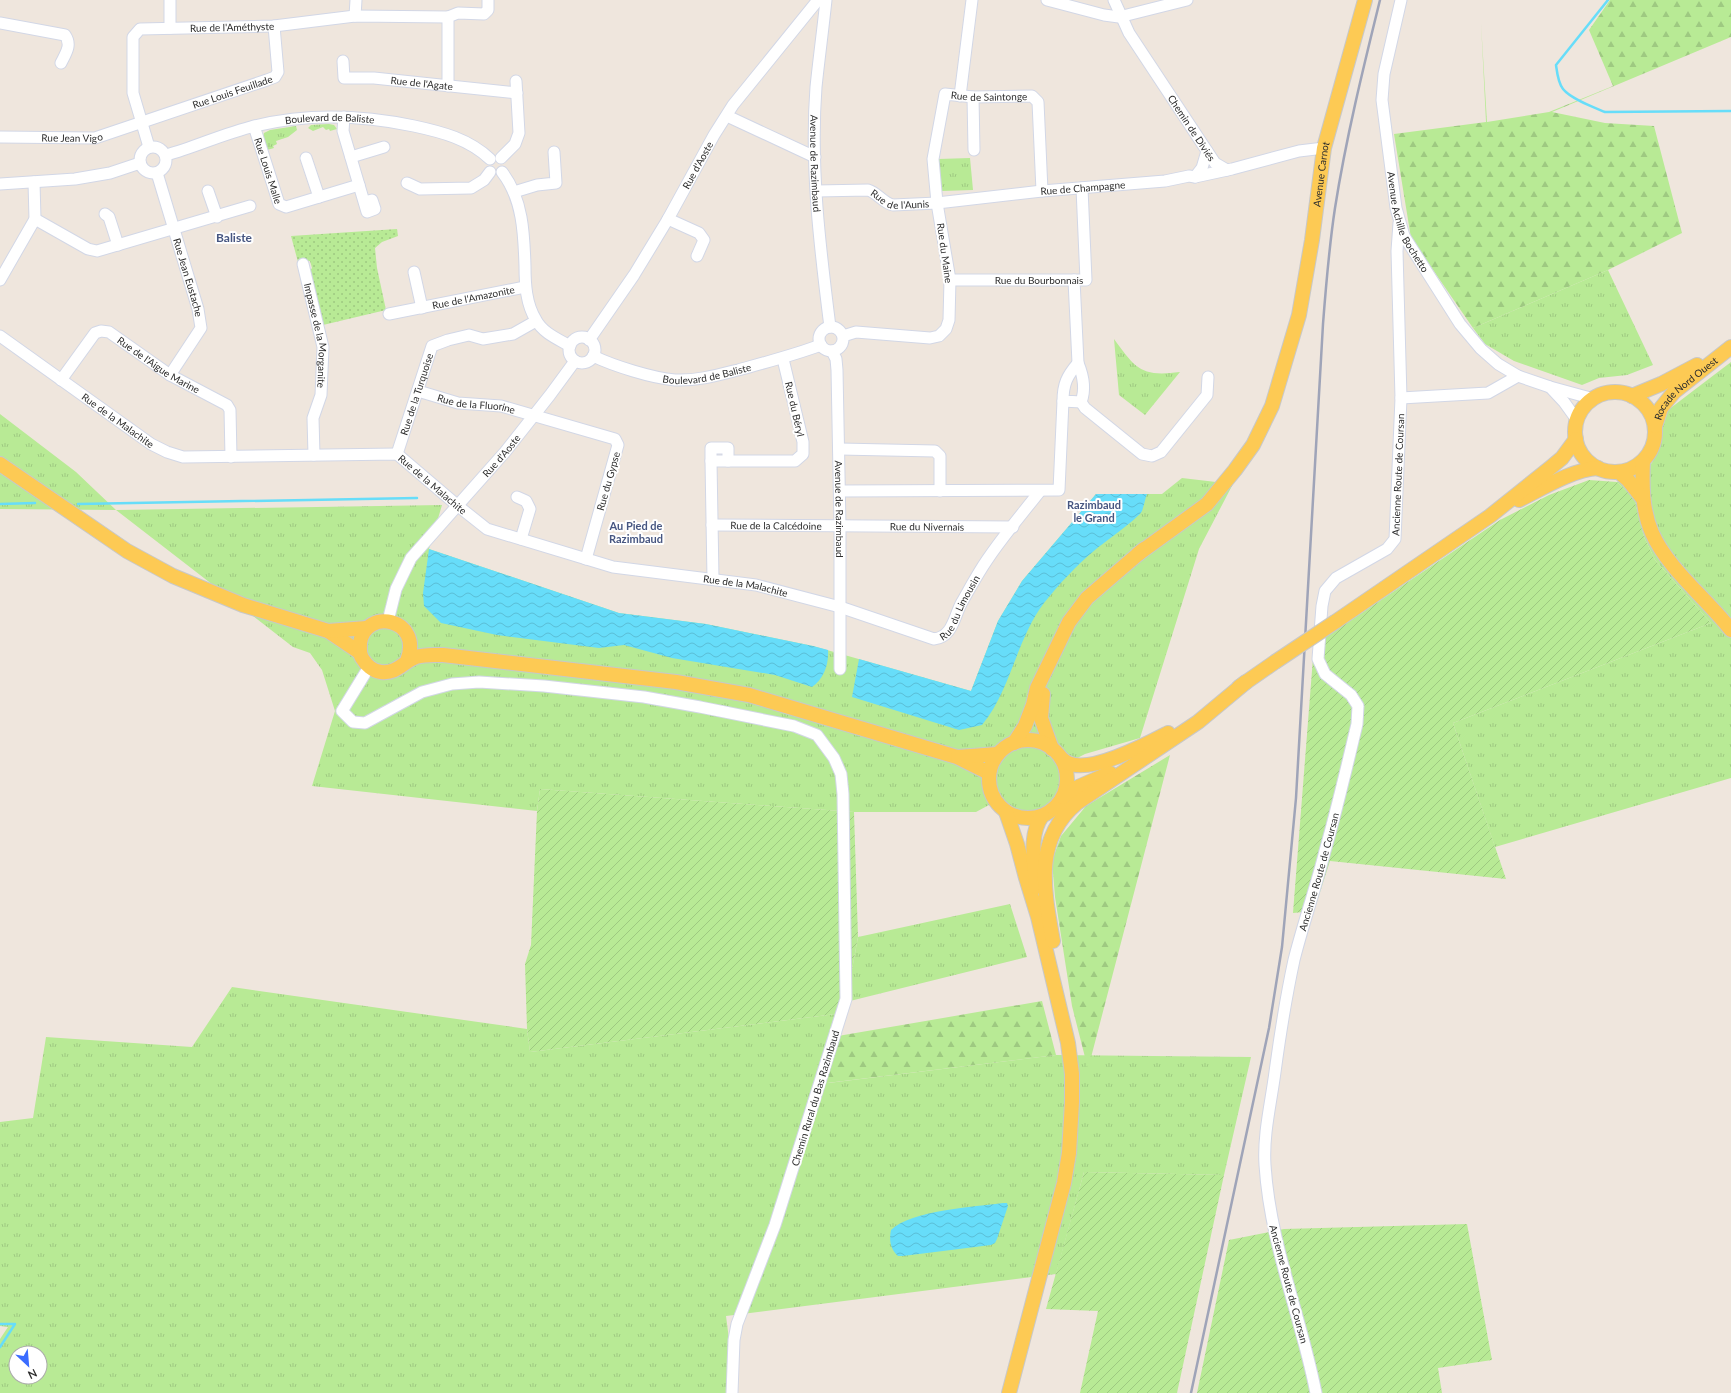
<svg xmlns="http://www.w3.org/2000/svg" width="1731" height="1393" viewBox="0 0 1731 1393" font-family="Lato,sans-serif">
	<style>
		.grass { fill: url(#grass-tufts); fill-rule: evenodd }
		.forest { fill: url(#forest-firs) }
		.park { fill: url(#park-dots) }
		.garden { fill: url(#garden-furrows) }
		.water { fill: url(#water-waves) }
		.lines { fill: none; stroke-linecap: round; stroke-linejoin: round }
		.stream { stroke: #67ddf9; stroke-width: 2.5 }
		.minor-casing { stroke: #d2d7e6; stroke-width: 13 }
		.major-casing { stroke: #c8c8c8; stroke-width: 16 }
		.minor { stroke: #fff; stroke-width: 11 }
		.major { stroke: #fdca54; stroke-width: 14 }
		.rail { stroke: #9fa4b8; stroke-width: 2.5 }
		.major-bridge-casing { stroke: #c8c8c8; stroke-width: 16; stroke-linecap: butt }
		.major-bridge { stroke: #fdca54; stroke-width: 14 }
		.labels { text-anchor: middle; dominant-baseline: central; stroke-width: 4; stroke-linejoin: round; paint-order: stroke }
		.street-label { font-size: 10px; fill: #2c2c2c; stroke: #fff }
		.neighbourhood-label { font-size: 11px; font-weight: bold; fill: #475681; stroke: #fff }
		.quarter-label { font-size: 12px; font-weight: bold; fill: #475681; stroke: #fff }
	</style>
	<defs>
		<pattern id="grass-tufts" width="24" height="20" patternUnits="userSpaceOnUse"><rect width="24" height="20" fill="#b8ea95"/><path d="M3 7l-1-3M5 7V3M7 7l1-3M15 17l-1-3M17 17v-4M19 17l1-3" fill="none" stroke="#9ec981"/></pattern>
		<pattern id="forest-firs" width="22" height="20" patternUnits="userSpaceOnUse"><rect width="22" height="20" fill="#b8ea95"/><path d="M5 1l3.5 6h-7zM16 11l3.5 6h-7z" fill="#9ec981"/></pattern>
		<pattern id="park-dots" width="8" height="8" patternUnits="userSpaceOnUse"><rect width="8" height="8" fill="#b8ea95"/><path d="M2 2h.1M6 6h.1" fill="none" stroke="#9ec981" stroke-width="1.8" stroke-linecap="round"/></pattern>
		<pattern id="garden-furrows" width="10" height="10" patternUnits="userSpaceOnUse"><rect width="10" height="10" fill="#b8ea95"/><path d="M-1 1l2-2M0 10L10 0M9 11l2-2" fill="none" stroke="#9ec981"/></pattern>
		<pattern id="water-waves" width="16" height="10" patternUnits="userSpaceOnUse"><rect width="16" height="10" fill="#67ddf9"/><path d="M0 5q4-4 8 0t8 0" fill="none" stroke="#5abed6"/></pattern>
	</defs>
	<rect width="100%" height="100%" fill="#efe6dd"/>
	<path class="grass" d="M329,124L334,125L337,129L330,131L329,129L326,130L323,127L313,131L308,128L311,125Z
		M296,126L297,130L288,137L276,141L277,144L273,146L274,148L267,150L263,136L264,133L270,130Z
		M970,158L973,190L942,191L938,159Z
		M1608,270L1653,365L1627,375L1599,378L1582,385L1514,361L1485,344L1473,328Z
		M1114,339C1136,369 1141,377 1180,372L1145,415L1119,395Z
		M1731,362V778L1495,847L1453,723L1711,623L1655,560L1644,537L1634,498L1617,482L1652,463L1668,410Z
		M0,414L76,472L116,510L442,505L429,549L619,613L706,624L813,646L971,691L998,621L1022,581L1096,494H1162L1182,478L1233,484L1199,549L1140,738L1085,754L1060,767C1069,806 1025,831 1000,799L976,812H854L540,789L537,811L312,786L335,711L322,670L310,653L293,647L116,510L0,509Z
		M1010,904L1027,957L846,1002L858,937Z
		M232,987L527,1029L530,1052L844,1013L828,1083L1056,1055L1251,1057L1224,1175L1084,1172L1056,1274L726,1316L736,1393H0V1339L8,1327L0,1326V1122L33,1118L46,1037L192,1047ZM16,1353H40V1377H16Z"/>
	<path class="forest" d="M1610,0H1731V37L1552,112L1605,123L1654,126L1682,233L1608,270L1473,328L1411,238L1394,134L1486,122L1481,23L1487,122L1549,112L1613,86L1589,30Z
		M1170,755L1088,1069L1072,1006L1055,897L1052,861L1061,836L1086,806Z
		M1042,1001L1056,1055L827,1083L838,1036Z"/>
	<path class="park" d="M397,229L398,236L382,242L375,248L377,268L386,310L323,325L308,273L312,268L310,261L298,262L291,236Z"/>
	<path class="garden" d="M1589,480L1617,482L1634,498L1644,537L1655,560L1711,623L1453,723L1506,879L1330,861L1314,911L1293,913L1314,645L1500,520L1549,495Z
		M540,789L854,812L858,937L844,1013L530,1052L527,1029L525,964L531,945L537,811Z
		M1084,1172L1224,1175L1177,1393H1080L1098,1311L1046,1309Z
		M1467,1224L1492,1360L1438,1368L1442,1393H1197L1229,1240L1284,1229Z"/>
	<path class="water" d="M1096,494H1147C1145,499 1144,506 1142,511C1139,518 1103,543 1095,550C1076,566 1059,584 1044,603C1016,640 1011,690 982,725L959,730L852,697L859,659L971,691L998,621L1022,581Z
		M429,549L619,613L706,624L813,646L828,650C829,664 824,679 812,687L775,675L672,658L624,645L599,648L497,635L441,623L424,606L423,593Z
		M1003,1203H1007L1008,1206L997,1239L995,1243L991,1245L903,1256H898C890,1249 889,1239 891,1230C911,1210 975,1207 1003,1203Z"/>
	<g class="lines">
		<path class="stream" d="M1608,0L1556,65C1557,72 1558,83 1563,89C1571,99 1593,107 1605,112L1731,111
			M0,504L35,503
			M78,504L417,498
			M0,1324H15L0,1347"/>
		<defs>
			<g id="minor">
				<path d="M170,0V28"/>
				<path id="s1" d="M826,0C823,29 819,58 816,87C810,167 820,248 830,327"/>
				<path d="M1047,0L1104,15L1119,17L1187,0"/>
				<path id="s2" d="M1114,0L1129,33L1207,151L1215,163L1227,170"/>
				<path id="s3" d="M1401,0L1384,74L1382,100L1396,208L1404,236L1460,324L1481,349L1498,364L1518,376L1550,387L1594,399"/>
				<path d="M355,16L356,0"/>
				<path d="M0,23L65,35C72,45 66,53 61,63"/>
				<path id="s4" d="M343,61L344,78H374L517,93"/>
				<path d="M448,86V17L458,13L484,14L488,10V0"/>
				<path d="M960,96L972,0"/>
				<path d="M973,97L974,150"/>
				<path d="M727,116L815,157"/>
				<path id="s5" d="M254,126L279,204L286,207L359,185L343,131L344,117"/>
				<path id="s6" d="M0,137L95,138L267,80L275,77L278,72L274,26"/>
				<circle cx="153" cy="160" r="13"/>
				<path id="s7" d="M149,147L133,93V37L140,29L274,26L355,16L448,17"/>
				<path id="s8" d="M166,155C196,147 224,133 255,126C308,113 361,115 414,126C442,132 469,139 490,159"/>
				<path d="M351,157L384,147"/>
				<path d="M306,158L319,197"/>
				<path d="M501,158L515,144L519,133L516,81"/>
				<path d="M502,172C523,199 524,234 525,266C525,284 526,304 536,320C543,333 558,339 570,346"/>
				<path id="s9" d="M157,173L198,309L201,328L170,375"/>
				<path d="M1195,177L1202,168L1207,151"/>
				<path d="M407,183L420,189L471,188L484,180L490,172"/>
				<path d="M0,184L75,179L110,173L140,163"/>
				<path d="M359,185L367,212L375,209L372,200L364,202"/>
				<path d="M208,191L217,217"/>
				<path id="s10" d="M817,191L868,190C878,193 883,203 893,205L937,203L1042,191L1165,181L1189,176L1195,177L1232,169L1299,151L1324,148"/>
				<path d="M514,192L537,185L556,183L554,152"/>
				<path d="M105,214L109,217L118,245"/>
				<path d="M35,219L88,249L97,251L250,206"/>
				<path d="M668,219L699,233L704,240L697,256"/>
				<path id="s11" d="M303,264L323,347L321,395L313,418L314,455"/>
				<path d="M414,272L422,308"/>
				<path d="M0,280L35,219L34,182"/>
				<path id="s12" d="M950,280H1086L1082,188"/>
				<path d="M1074,280L1078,363"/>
				<path id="s13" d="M389,314L525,287"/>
				<circle cx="831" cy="339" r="12"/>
				<path id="s14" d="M0,336L151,444L167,452L183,457L397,454L458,506L487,529L613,567L756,585L840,607L934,639C953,637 954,616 962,602C970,588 978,573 987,560C1003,536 1022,514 1040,491"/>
				<path id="s15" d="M843,336L856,332L930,338L939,336L946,329L949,320L950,280L937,203L933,159L945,94L973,97L1032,96L1038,102L1042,191"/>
				<circle cx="582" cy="350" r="13"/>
				<path id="s16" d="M589,340L634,275L668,219L714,135L733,105L818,0"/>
				<path id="s17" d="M832,351L836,359L837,370L840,526V669"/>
				<path id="s18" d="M593,356C614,366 652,378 675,380C697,381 718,375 738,370C767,362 794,355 821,345"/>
				<path d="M1078,363C1083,375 1086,389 1081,402L1063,401C1063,384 1067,376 1078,363Z"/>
				<path id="s19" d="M61,380L95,333L101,331L109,332L170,375L227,405L230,410L231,457"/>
				<path d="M1550,387L1564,402L1577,420"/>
				<path id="s20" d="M418,391L458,403L501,406L615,439L618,445L586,559"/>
				<path d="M1401,398L1488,393L1518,376"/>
				<path d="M1081,402L1085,408L1142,454L1152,456L1161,452L1207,395L1208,377"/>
				<path d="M840,449L935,451L940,456V491"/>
				<path id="s21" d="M397,454L432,346L448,340L469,335L483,339L513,334L536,321"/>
				<path d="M711,461V448H728V461"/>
				<path d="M840,491L1059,490L1063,401"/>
				<path d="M517,497L526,501L530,509L521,539"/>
				<path id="s22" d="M712,525L1013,527"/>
				<path d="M713,578L711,461H795L803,454V442L783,359"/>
				<path id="s23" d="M388,621L396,589L411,558L505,452L550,395L575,361"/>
				<path d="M369,667L342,711L353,722L365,723L422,692L452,684L479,682L544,686L644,697L700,707L794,726L817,735L834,758L841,774L843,794L846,999L775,1225L737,1324L734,1340L732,1393"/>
				<path id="s24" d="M1316,1393C1301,1316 1270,1244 1265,1165C1263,1134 1271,1103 1275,1072C1280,1035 1286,997 1294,960C1303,924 1316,887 1325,851C1337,809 1347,766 1357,724L1358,706L1351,695L1325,674L1318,659L1322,606L1325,591L1336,578L1387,549L1395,539L1401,398L1397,251L1399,223"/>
			</g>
			<g id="major">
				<circle cx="1615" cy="432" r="40"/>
				<path d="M1632,396L1661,384L1697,365"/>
				<path id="s25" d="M1655,426L1661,408L1674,392L1731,347"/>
				<path d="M1643,461C1642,485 1642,510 1652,533C1668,569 1707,599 1731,630"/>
				<path d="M0,464L127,551L173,576L243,605L328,631L359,652"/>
				<path d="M1619,472L1628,480L1643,499"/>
				<path d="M1519,500C1541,489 1574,469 1598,468"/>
				<path id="s26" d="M1138,554L1207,504L1235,470L1253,445L1272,406L1299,315L1312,240L1324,148L1365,0"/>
				<path d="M1335,622L1490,516L1550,468L1562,458L1576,439"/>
				<path d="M328,631L367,628"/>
				<path d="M407,661C424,618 365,607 360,643C360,649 359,653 362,658C366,665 373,671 381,672C397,674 403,662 416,657C424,654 435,655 443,655L676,682L749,695L957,757L989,773"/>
				<path d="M1239,687L1275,662"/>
				<path d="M1043,694L1041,718L1052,749"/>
				<circle cx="1028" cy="779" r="39"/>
				<path d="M1014,743L1025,726L1033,705L1037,688L1069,622L1087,598L1144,549"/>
				<path d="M958,757L998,754"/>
				<path d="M1061,758C1063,760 1066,762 1068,763C1091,774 1147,744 1168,733"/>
				<path d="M1063,797L1076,788L1110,773"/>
				<path d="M1006,812L1017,844L1026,878L1038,917L1068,1043L1072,1074V1102L1069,1153L1064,1183L1009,1393"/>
				<path d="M1036,887C1035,864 1028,836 1042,816"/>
				<path d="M1053,941C1044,891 1033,839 1077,803L1198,722L1246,682"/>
			</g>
		</defs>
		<use href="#minor" class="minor-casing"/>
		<use href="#major" class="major-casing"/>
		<use href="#minor" class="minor"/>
		<use href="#major" class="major"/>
		<path class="rail" d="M1191,1393L1269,1028L1282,947L1296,798L1323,324C1326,285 1329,247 1335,208C1346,138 1363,69 1380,0"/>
		<defs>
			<path id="major-bridge" d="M1275,662L1335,622"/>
		</defs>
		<use href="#major-bridge" class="major-bridge-casing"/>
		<use href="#major-bridge" class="major-bridge"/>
	</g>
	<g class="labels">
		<g class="street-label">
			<text stroke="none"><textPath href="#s7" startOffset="215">Rue de l'Améthyste</textPath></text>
			<text stroke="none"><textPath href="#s4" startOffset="95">Rue de l'Agate</textPath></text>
			<text stroke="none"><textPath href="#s6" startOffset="240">Rue Louis Feuillade</textPath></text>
			<text stroke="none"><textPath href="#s15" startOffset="389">Rue de Saintonge</textPath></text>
			<text stroke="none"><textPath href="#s8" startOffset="169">Boulevard de Baliste</textPath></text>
			<text stroke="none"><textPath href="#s2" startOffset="150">Chemin de Diviés</textPath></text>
			<text stroke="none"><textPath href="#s6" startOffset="72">Rue Jean Vigo</textPath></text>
			<text stroke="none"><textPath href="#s1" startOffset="164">Avenue de Razimbaud</textPath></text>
			<text stroke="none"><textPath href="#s16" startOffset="206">Rue d'Aoste</textPath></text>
			<text stroke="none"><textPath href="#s5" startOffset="47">Rue Louis Malle</textPath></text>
			<text stroke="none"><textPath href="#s26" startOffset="441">Avenue Carnot</textPath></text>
			<text stroke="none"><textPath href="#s10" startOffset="271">Rue de Champagne</textPath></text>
			<text stroke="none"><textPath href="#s10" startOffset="86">Rue de l'Aunis</textPath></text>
			<text stroke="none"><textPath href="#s3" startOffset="228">Avenue Achille Bochetto</textPath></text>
			<text transform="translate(945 253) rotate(82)">Rue du Maine</text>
			<text stroke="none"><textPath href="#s9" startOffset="109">Rue Jean Eustache</textPath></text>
			<text stroke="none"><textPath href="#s12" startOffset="89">Rue du Bourbonnais</textPath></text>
			<text stroke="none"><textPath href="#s13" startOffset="86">Rue de l'Amazonite</textPath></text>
			<text stroke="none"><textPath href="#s11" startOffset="73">Impasse de la Morganite</textPath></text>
			<text stroke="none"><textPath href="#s19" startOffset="132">Rue de l'Aigue Marine</textPath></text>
			<text stroke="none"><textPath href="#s18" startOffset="118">Boulevard de Baliste</textPath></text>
			<text stroke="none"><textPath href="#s25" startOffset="50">Rocade Nord Ouest</textPath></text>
			<text stroke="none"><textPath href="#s21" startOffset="63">Rue de la Turquoise</textPath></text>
			<text stroke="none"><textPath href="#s20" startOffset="60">Rue de la Fluorine</textPath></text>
			<text transform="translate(795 409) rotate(77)">Rue du Béryl</text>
			<text stroke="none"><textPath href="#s14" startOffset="145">Rue de la Malachite</textPath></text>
			<text stroke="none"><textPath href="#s23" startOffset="204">Rue d'Aoste</textPath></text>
			<text stroke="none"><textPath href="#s24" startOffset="988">Ancienne Route de Coursan</textPath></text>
			<text transform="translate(608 481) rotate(-74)">Rue du Gypse</text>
			<text stroke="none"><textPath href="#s14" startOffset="481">Rue de la Malachite</textPath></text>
			<text stroke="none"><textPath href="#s17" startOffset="159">Avenue de Razimbaud</textPath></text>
			<text stroke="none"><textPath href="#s22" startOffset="64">Rue de la Calcédoine</textPath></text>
			<text stroke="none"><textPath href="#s22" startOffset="215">Rue du Nivernais</textPath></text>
			<text stroke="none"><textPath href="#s14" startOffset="817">Rue de la Malachite</textPath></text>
			<text stroke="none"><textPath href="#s14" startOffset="1056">Rue du Limousin</textPath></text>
			<text stroke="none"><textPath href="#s24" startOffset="533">Ancienne Route de Coursan</textPath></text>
			<text transform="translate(815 1098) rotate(-73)">Chemin Rural du Bas Razimbaud</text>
			<text transform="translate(1289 1284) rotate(75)">Ancienne Route de Coursan</text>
		</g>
		<g class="neighbourhood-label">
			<text x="1094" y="504">Razimbaud<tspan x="1094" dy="13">le Grand</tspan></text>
			<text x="636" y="525">Au Pied de<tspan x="636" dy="13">Razimbaud</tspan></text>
		</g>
		<g class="quarter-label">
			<text x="234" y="237">Baliste</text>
		</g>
	</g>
	<g transform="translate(28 1365) rotate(154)"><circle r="19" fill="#ffffff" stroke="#ababab"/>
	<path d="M0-3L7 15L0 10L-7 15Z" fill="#3a6cff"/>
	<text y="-6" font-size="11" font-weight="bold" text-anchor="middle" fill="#2c2c2c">N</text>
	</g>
</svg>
